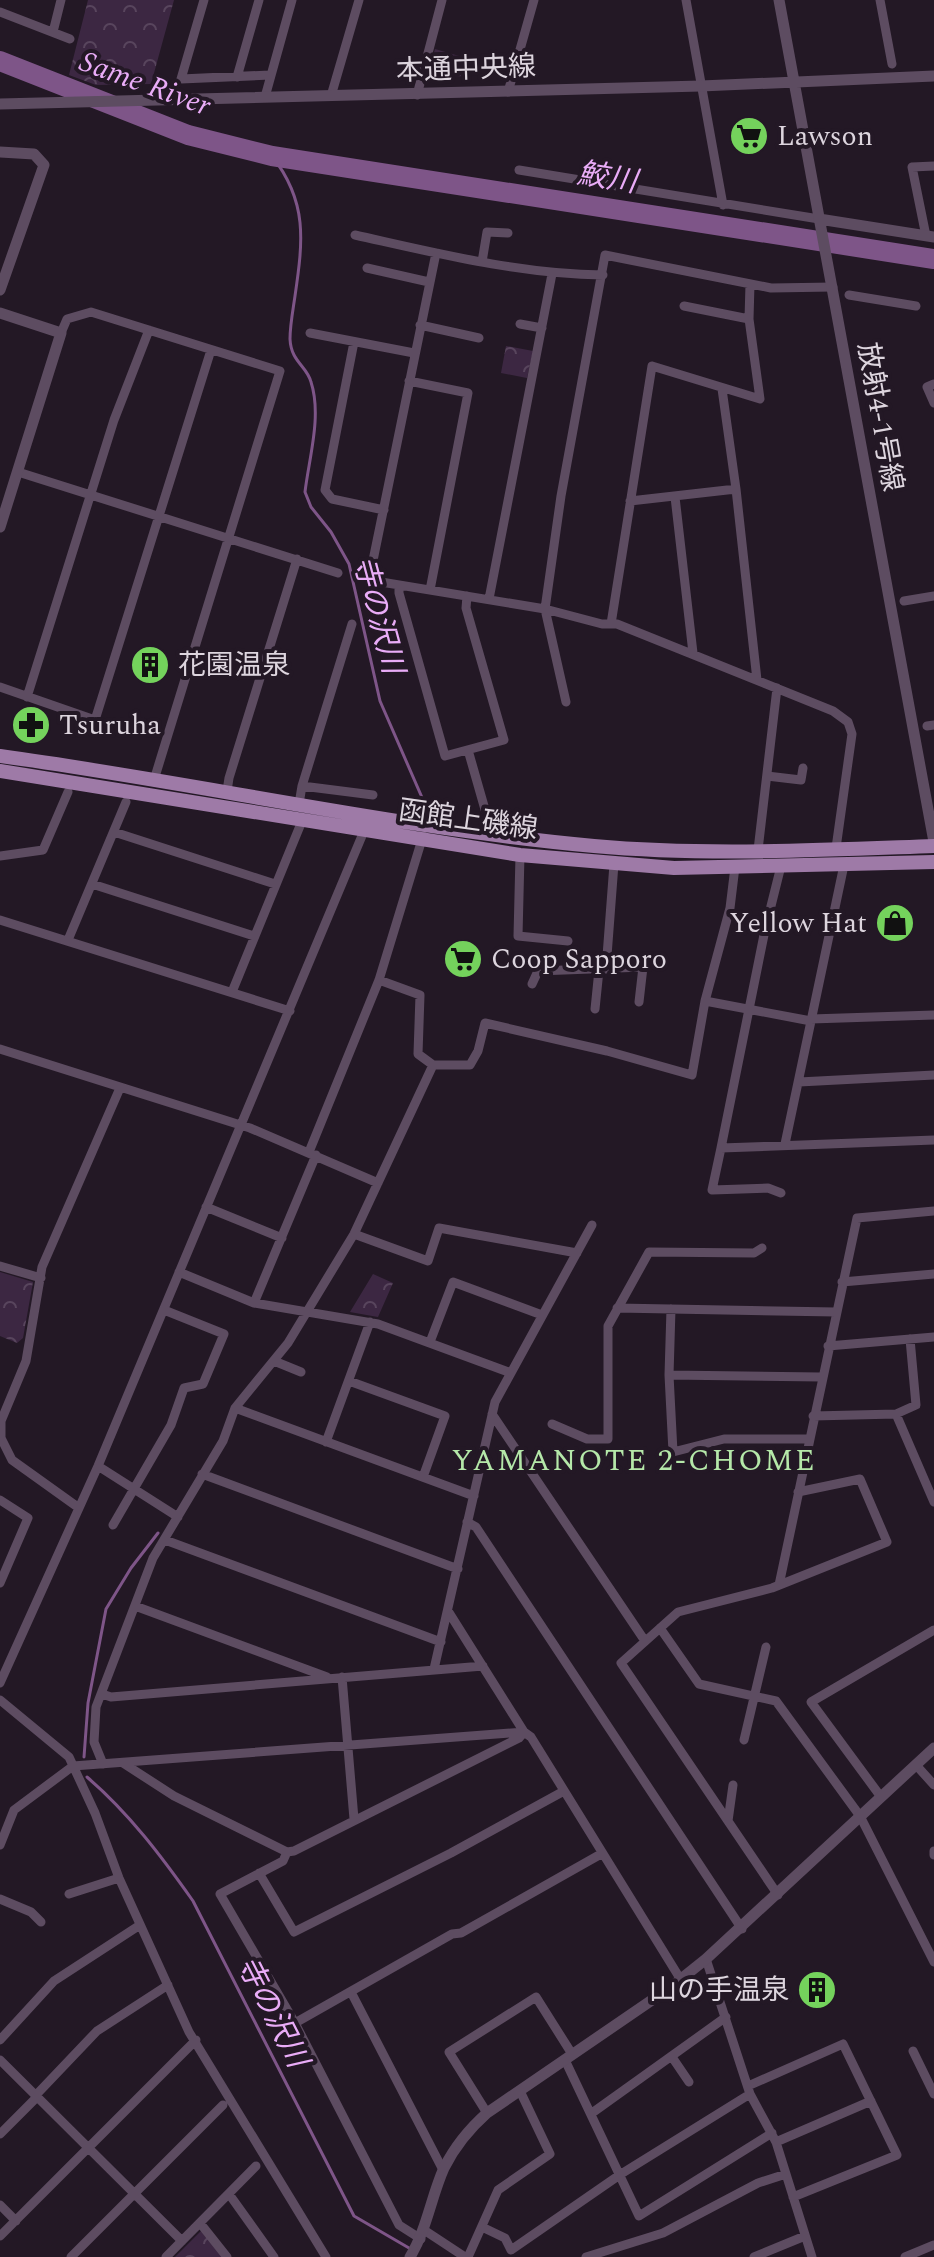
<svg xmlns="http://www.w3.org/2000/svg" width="934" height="2257" viewBox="0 0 934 2257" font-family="Spectral,'Noto Sans JP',serif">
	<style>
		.forest { fill: url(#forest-crowns) }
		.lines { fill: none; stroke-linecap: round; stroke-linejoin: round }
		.stream { stroke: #7e5588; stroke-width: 3 }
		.river { stroke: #7e5588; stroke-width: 20 }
		.minor { stroke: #5d4c61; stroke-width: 9 }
		.tertiary { stroke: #5d4c61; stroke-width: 11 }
		.primary { stroke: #9e7aa7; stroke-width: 14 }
		.labels { text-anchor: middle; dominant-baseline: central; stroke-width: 8; stroke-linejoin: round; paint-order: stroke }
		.street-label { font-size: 28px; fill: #ddd5de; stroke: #231825 }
		.poi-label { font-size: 28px; fill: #ddd5de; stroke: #231825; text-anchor: start }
		.water-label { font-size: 30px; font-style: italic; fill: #e9acf7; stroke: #231825 }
		.neighbourhood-label { font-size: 30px; letter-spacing: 2px; fill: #b5e8a9; stroke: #231825 }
	</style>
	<defs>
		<pattern id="forest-crowns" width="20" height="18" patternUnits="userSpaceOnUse" patternTransform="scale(2)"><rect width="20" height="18" fill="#3c2742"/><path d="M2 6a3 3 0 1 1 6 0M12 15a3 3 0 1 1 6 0" fill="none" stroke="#58455d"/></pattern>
	</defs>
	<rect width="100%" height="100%" fill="#231825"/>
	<path class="forest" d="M88,0H174L151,84L96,85L69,75Z
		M435,49L473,60L469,76L427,77Z
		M506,346L533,351L527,378L501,373Z
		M0,1272L33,1282L23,1338L17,1343L0,1336Z
		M373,1274L393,1283L378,1317L350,1312Z
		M202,2230L223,2257H175Z"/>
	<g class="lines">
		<path class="stream" d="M272,156C308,202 303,241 295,296C293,310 290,325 290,339C291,362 307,366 311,382C322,416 309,458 305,492L311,507L331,532L349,564L380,701L427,809
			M84,1757L88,1703L106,1609L131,1568L158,1533
			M87,1777C129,1813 162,1857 193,1901L354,2216L409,2248"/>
		<path class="river" d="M0,61L188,135L272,156L934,259"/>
		<path class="minor" d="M204,0L181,79L270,75
			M686,0L723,205
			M880,0L892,64
			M0,12L70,39
			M53,32L61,0
			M237,77L259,0
			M508,92L534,0
			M417,95L442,0
			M331,96L359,0
			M265,97L292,0
			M519,170L819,219
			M355,235C436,253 519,274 603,275
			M926,236L912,167L934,166
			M436,253L369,580L545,609L602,624H617L833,711L848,722L852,734L836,848
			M482,262L487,232L508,233
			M367,268L429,282
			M849,295L916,306
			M684,306L749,319
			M520,324L542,328
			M420,325L479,338
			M61,333L67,319L91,312L280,371L154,780
			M310,333L414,353
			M354,342L325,490L332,499L384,510
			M409,381L468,393L430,590
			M934,384L927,387L934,403
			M722,389L736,489L757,680
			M18,472L338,573
			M675,497L693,653
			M630,501L736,489
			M399,586V593L445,756L504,740L466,608L467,596
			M489,599L552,274
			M904,601L934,596
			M611,624L652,366L760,399L749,319L750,284
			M0,687L95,720L211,350
			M27,697L114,420L149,330
			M566,702L545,609L561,496L605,255L771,288L833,287
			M927,726L934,725
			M468,750L492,834
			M767,776L801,780L803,768
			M302,786L373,795
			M227,791L229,778L297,559
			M299,804L302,786L352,624
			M114,832L275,884
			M758,850L777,688
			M520,855L518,936L568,941
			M0,856L43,850L68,792
			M92,884L254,936
			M0,920L290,1011
			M68,940L126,802
			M606,969L614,864
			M379,980L420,995L418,1054L433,1065H470L478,1051L485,1023L607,1051L692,1075L705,1001L730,908L735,867
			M532,984L538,971L643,967L639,1002
			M232,992L302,821
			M705,1001L811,1021
			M595,1009L599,970
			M811,1019L934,1015
			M0,1049L250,1128L378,1183
			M799,1082L934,1075
			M785,1144L844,865
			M721,1148L765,930L781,866
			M309,1152L379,980L423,836
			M781,1193L768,1188L712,1190L721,1148L934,1140
			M206,1207L282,1238
			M354,1234L428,1261L439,1228L577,1253
			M0,1266L41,1278
			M179,1272L254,1303L378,1324L511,1373
			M842,1282L934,1274
			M254,1303L316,1155
			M617,1308L836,1312
			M671,1309L669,1375L673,1452L724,1439H809
			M430,1342L453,1282L542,1315
			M828,1346L934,1337
			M274,1361L301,1372
			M669,1375L821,1377
			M349,1381L445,1416L423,1477
			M235,1408L474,1496
			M492,1414L645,1641
			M896,1414L934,1502
			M813,1416L896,1414L916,1405L910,1339
			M552,1424L587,1439H608V1326L649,1252L754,1253L762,1248
			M326,1442L370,1322
			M98,1466L178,1517
			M202,1474L458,1569
			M0,1500L28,1518L0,1583
			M79,1508L12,1460L1,1438V1421L26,1361L42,1267L120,1088
			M467,1522L476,1527L742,1929
			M113,1525L171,1425L184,1388L203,1384L224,1334L164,1310
			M165,1540L441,1642
			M779,1585L857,1218L934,1211
			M135,1606L327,1677
			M448,1611L524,1732L531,1737L681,1980
			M660,1628L699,1684L776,1701L860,1816L934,1962
			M434,1669L495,1402L592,1225
			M342,1677L354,1819
			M0,1683L98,1466L364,831
			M102,1694L111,1697L483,1666
			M0,1700L69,1757L95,1813L119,1878L189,2032L326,2257
			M744,1740L766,1647
			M123,1763L174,1796L287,1852
			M103,1764L94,1742L96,1707L153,1558L223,1441L235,1408L288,1343L354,1234L433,1065
			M916,1765L934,1785
			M881,1797L811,1702L934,1630
			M728,1821L733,1785
			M0,1845L14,1810L73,1766L524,1732
			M934,1851V1855
			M259,1873L294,1932L451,1853L564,1791
			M69,1894L119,1878
			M778,1895L621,1663L678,1612L772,1588L887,1542L860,1479L798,1492
			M0,1899L31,1912L41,1922
			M706,1959L750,2094L776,2142L812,2257
			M351,1992L443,2170
			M295,2023L452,1934L461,1933L601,1854
			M0,2040L54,1981L140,1925
			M913,2051L934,2094
			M672,2057L689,2082
			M0,2060L182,2241
			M565,2060L639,2216L772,2133
			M748,2086L843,2044L897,2155L793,2197
			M37,2094L97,2031L168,1985
			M487,2113L449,2052L536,1997L572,2054
			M592,2113L726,2017
			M0,2134L37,2097
			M776,2142L871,2101
			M229,2194L274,2257
			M0,2205L16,2221
			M200,2223L227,2257
			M482,2227L505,2238L511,2250L621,2174L750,2094
			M424,2230L465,2257
			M0,2236L196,2040
			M421,2239L399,2225L295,2023L220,1894L283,1861L287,1852L294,1851L519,1738L524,1732
			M71,2257L223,2105
			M166,2257L256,2166
			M468,2257L498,2190L550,2154L520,2091
			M586,2257L663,2233L758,2183L786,2174
			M754,2257L805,2236
			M905,2257L934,2245"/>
		<path class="tertiary" d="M779,0L934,842
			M0,104L701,86L934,76
			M0,152L34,154L44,165L0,290
			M819,219L934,237
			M0,313L61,333L0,527
			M410,2257C427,2229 431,2197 444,2168C455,2146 469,2129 487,2113L671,1987L706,1959L934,1748"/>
		<path class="primary" d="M0,756C198,783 395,828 594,846C706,856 822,850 934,846
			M0,771L520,855L674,868L934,862"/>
	</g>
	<defs>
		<symbol id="supermarket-disc" viewBox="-11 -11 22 22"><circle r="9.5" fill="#74d25c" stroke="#231825"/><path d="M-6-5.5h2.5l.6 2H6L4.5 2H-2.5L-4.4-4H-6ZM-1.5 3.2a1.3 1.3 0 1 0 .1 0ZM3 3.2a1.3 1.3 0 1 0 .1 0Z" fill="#111"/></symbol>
		<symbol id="building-disc" viewBox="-11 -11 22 22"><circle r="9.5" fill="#74d25c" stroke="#231825"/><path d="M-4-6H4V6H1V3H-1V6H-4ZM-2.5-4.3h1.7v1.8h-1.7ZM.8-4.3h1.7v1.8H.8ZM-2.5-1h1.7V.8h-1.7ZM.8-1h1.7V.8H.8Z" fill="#111"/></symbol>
		<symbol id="pharmacy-disc" viewBox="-11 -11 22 22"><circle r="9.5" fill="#74d25c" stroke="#231825"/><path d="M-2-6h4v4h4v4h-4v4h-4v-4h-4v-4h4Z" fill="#111"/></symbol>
		<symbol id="shop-disc" viewBox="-11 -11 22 22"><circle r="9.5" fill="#74d25c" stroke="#231825"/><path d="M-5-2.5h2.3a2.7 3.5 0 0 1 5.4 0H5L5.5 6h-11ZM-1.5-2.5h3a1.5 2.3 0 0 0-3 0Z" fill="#111"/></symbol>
	</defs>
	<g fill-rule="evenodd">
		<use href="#supermarket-disc" x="727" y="114" width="44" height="44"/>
		<use href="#building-disc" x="128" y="643" width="44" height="44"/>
		<use href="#pharmacy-disc" x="9" y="703" width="44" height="44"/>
		<use href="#shop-disc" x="873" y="901" width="44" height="44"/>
		<use href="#supermarket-disc" x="441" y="937" width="44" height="44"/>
		<use href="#building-disc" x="795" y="1968" width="44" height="44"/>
	</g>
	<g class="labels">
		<g class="street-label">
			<text transform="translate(466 69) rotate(-2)">本通中央線</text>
			<text transform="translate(880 417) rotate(80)">放射4-1号線</text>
			<text transform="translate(468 820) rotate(8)">函館上磯線</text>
		</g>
		<g class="poi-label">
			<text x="777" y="136">Lawson</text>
			<text x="178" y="665">花園温泉</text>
			<text x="59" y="725">Tsuruha</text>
			<text x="867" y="923" text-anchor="end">Yellow Hat</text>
			<text x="491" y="959">Coop Sapporo</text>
			<text x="789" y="1990" text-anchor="end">山の手温泉</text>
		</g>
		<g class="water-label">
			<text transform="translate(145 84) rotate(20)">Same River</text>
			<text transform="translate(607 178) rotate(9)">鮫川</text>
			<text transform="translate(378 615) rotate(75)">寺の沢川</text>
			<text transform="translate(272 2012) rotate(63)">寺の沢川</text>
		</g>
		<g class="neighbourhood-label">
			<text x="634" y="1461">YAMANOTE 2-CHOME</text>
		</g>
	</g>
</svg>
